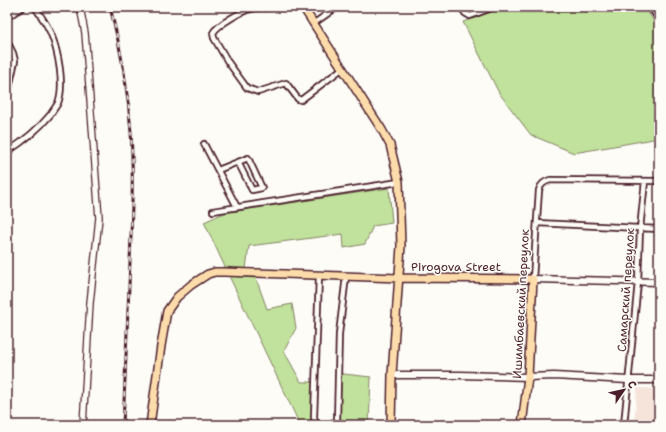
<svg xmlns="http://www.w3.org/2000/svg" width="666" height="432" viewBox="0 0 666 432" font-family="'Shantell Sans',sans-serif">
	<style>
		.built { fill: #f6e4db }
		.green { fill: #c0e29c; stroke: #858064 }
		.lines { fill: none; stroke-linecap: round; stroke-linejoin: round }
		.minor-casing { stroke: #4a1f2b; stroke-width: 8 }
		.tertiary-casing { stroke: #4a1f2b; stroke-width: 8 }
		.secondary-casing { stroke: #4a1f2b; stroke-width: 9 }
		.primary-casing { stroke: #4a1f2b; stroke-width: 10 }
		.minor { stroke: #fdfcf7; stroke-width: 4.5 }
		.tertiary { stroke: #fdfcf7; stroke-width: 5.5 }
		.secondary { stroke: #fdfcf7; stroke-width: 6 }
		.primary { stroke: #fddcac; stroke-width: 7 }
		.rail-casing { stroke: #4a1f2b; stroke-width: 3 }
		.rail { stroke: #fdfcf7; stroke-width: 1.5; stroke-dasharray: 4.5; stroke-linecap: butt }
		.labels { text-anchor: middle; dominant-baseline: central; stroke-width: 3; stroke-linejoin: round; paint-order: stroke }
		.street-label { font-size: 12px; fill: #4a1f2b; stroke: #fdfcf7 }
	</style>
	<rect width="100%" height="100%" fill="#fdfcf7"/>
	<filter id="ink" filterUnits="userSpaceOnUse"><feTurbulence type="fractalNoise" baseFrequency=".025" numOctaves="2"/><feDisplacementMap in="SourceGraphic" scale="8" xChannelSelector="R" yChannelSelector="G"/><feConvolveMatrix kernelMatrix="1 2 1 2 8 2 1 2 1" color-interpolation-filters="sRGB"/></filter>
	<g filter="url(#ink)">
		<path class="built" d="M637,388L659,389V425H634Z"/>
		<path class="green" d="M504,7H644L659,28V138L574,153L531,135L499,93L463,22Z
			M389,188L392,223L373,226L365,244L344,248L343,234L249,246L246,269L225,267L204,222L224,213Z
			M229,276L256,278L267,309L292,304L296,328L284,351L301,382H314L313,425H300Z
			M335,373L371,377L369,424L335,425L337,422Z"/>
		<g class="lines">
			<defs>
				<path id="minor" d="M270,7C264,8 257,7 251,9C243,10 216,26 213,33L214,38L228,62L247,88L258,92L286,83L298,99L301,100L343,68
					M461,7L465,13L470,16L494,7
					M650,7L659,19
					M7,17L23,7
					M313,24L337,7
					M7,41L13,53L15,61L7,97
					M204,144L237,207
					M7,152C24,141 38,130 51,114C53,110 56,107 58,103C65,85 58,51 51,34C47,24 40,15 35,7
					M218,170L248,158L262,188L252,190L238,162
					M213,211L399,182
					M537,223L659,229
					M319,276L314,417L315,422L319,425
					M533,279L539,190C541,184 544,182 550,180L659,181
					M320,425H333L337,422L339,334L346,276
					M624,425L638,282L640,229L645,181"/>
				<path id="tertiary" d="M80,7L85,33L99,218L90,303L83,425"/>
				<path id="secondary" d="M533,279L659,282
					M392,375H460L528,377L554,376L628,380H659"/>
				<path id="primary" d="M303,7L382,130L390,145L399,182L401,246L392,375L391,425
					M150,425L161,346L167,311L177,297L191,285L208,274L215,272H224L399,278L533,279L528,377L522,425"/>
			</defs>
			<use href="#minor" class="minor-casing"/>
			<use href="#tertiary" class="tertiary-casing"/>
			<use href="#secondary" class="secondary-casing"/>
			<use href="#primary" class="primary-casing"/>
			<use href="#minor" class="minor"/>
			<use href="#tertiary" class="tertiary"/>
			<use href="#secondary" class="secondary"/>
			<use href="#primary" class="primary"/>
			<defs>
				<path id="rail" d="M110,7C121,48 128,90 131,132C134,183 131,235 129,286C127,332 125,379 123,425"/>
			</defs>
			<use href="#rail" class="rail-casing"/>
			<use href="#rail" class="rail"/>
		</g>
	</g>
	<g class="labels">
		<g class="street-label">
			<text x="456" y="267">Pirogova Street</text>
			<text transform="translate(626 290) rotate(-86)">Самарский переулок</text>
			<text transform="translate(521 304) rotate(-87)">Ишимбаевский переулок</text>
		</g>
	</g>
	<rect width="666" height="432" fill="none" stroke="#fdfcf7" stroke-width="24"/>
	<rect x="12" y="12" width="642" height="408" fill="none" stroke="#4a1f2b" stroke-width="1.5" filter="url(#ink)"/>
	<g transform="translate(624 390) rotate(56)" stroke="#fdfcf7" stroke-width="3" paint-order="stroke">
	<path d="M0-3L7 15L0 10L-7 15Z" fill="#4a1f2b"/>
	<text y="-6" font-size="11" font-weight="bold" text-anchor="middle" fill="#4a1f2b">С</text>
	</g>
</svg>
